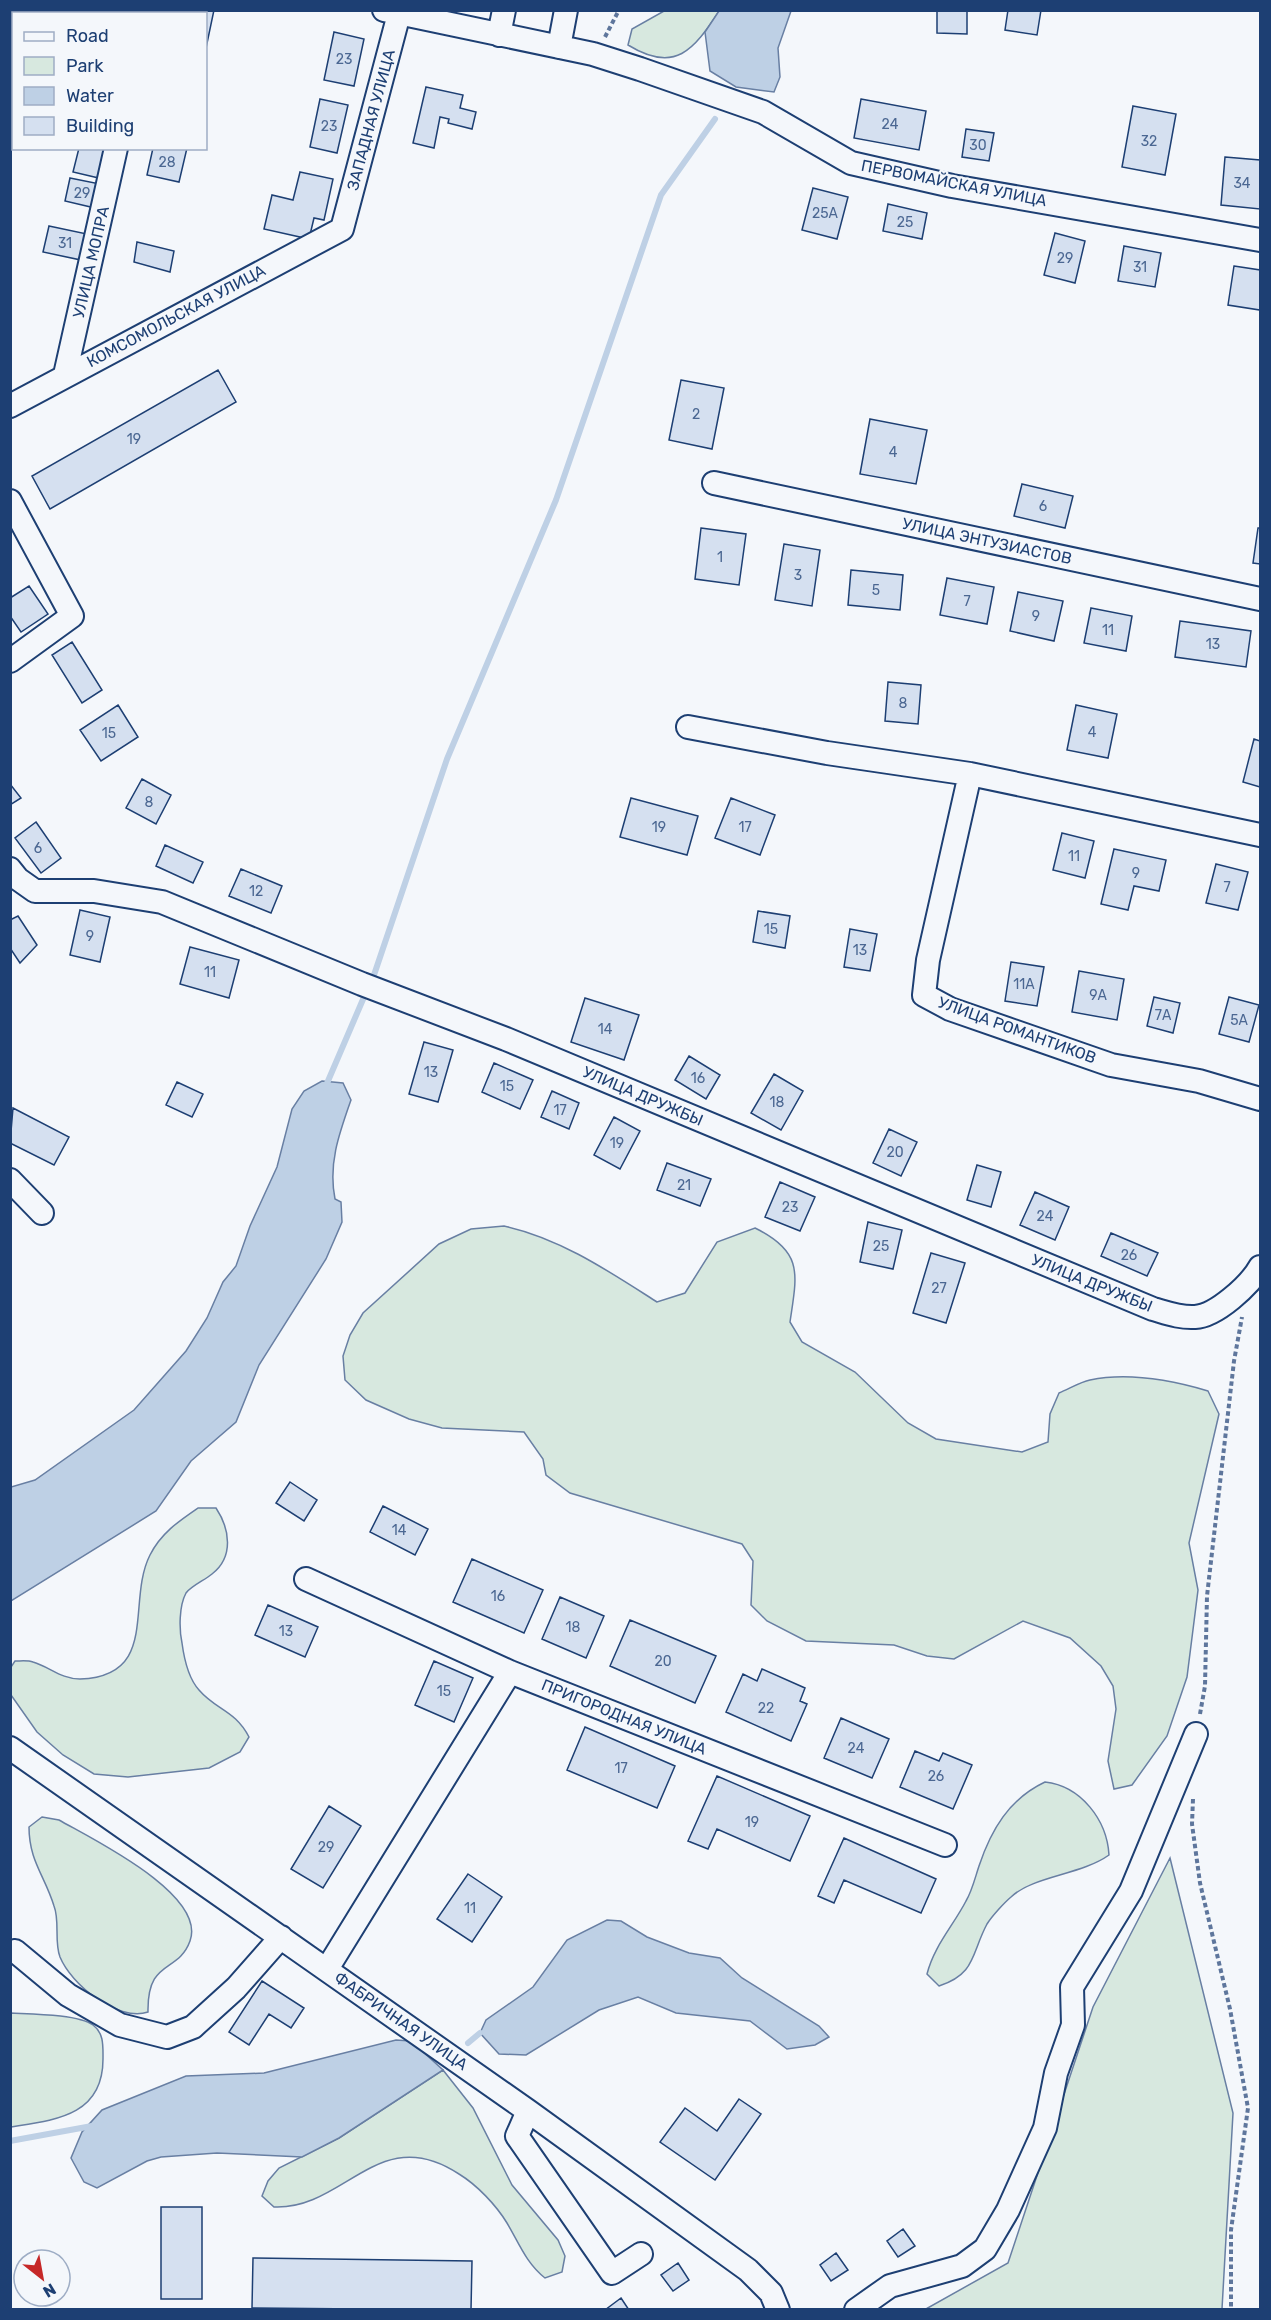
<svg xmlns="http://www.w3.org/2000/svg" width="1271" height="2320" viewBox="0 0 1271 2320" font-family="Rubik,sans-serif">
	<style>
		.green { fill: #d7e8df; stroke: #687fa3; stroke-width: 1.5 }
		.water { fill: #bed0e5; stroke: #687fa3; stroke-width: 1.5 }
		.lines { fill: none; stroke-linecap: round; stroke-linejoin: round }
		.stream { stroke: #bed0e5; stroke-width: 6 }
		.building { fill: #d5e0f0; stroke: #1d3f73; stroke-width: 1.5 }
		.minor-casing { stroke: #1d3f73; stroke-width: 26 }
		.path { stroke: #5e769c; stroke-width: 4; stroke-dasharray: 4.5 3; stroke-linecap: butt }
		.minor { stroke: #f4f7fb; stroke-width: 22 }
		.labels { text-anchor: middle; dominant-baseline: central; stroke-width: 4.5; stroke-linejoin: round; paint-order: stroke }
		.number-label { font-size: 14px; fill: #4b6792 }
		.street-label { font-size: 16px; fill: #1d3f73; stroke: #f4f7fb }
	</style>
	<rect width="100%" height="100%" fill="#f4f7fb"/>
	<path class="green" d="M664,11H719C694,50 675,74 628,45L632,29Z
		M504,1226C560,1238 610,1272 657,1302L685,1293L717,1242L755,1228C804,1252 797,1274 790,1322L802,1342L855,1372L908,1423L936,1439L1022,1452L1048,1442L1050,1414L1059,1393C1069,1389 1080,1382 1090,1380C1129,1372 1171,1380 1208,1391L1219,1414L1189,1543L1198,1590L1187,1677L1167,1736L1132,1785L1114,1789L1108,1761L1116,1709L1113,1686L1101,1666L1070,1638L1023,1621L954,1659L927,1656L894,1645L806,1641L767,1621L751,1605L753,1561L742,1544L570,1493L546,1475L543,1459L524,1432L442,1428L409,1419L366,1400L345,1380L343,1356L350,1335L363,1313L439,1244L471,1229Z
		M198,1508H216C230,1529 234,1557 212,1574C205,1580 191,1586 186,1593C179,1606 179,1629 182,1643C184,1658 189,1679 199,1690C216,1710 235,1710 249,1737L240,1752L209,1768L128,1777L94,1774L63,1755L37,1732L11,1695V1667L15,1661C21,1661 28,1660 33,1662C50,1667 61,1679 80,1679C160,1676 126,1602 150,1555C161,1533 179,1521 198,1508Z
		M1045,1782C1081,1786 1107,1820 1109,1855C1081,1875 1033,1876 1011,1897C1004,1903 992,1916 987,1924C971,1954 976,1974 939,1986L927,1974C934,1946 953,1926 966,1901C972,1891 975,1878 979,1866C991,1830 1009,1799 1045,1782Z
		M42,1817L59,1820C90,1838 207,1894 190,1941C178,1974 147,1958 148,2012C117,2022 71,1984 60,1957C54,1941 60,1921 54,1906C45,1876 29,1861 29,1827Z
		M1170,1858L1233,2113L1222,2309L924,2310L1008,2263L1093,2007Z
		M11,2013C29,2014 78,2014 93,2025C104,2033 103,2046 103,2059C103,2116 55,2120 11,2127Z
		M443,2070L473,2108L512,2185L558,2240L565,2256L562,2272L545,2278C526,2263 519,2243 507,2223C496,2205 477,2185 459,2174C379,2121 345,2210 274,2207L262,2196L268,2181L279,2168L339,2138Z"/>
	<path class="water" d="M719,11H791L778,48L780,77L774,92L736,87L710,71L705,32Z
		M322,1081L343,1083L351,1100C339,1134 328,1164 335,1199L341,1202L342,1222L326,1259L259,1365L236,1422L191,1461L156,1511L11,1601V1487L35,1480L134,1410L186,1351L207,1318L223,1282L236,1266L250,1226L277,1167L292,1109L304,1091Z
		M607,1920L621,1921L647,1937L689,1953L720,1958L742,1978L819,2026L829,2037L815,2045L787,2049L750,2021L676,2013L638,1997L599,2010L526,2055L499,2054L480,2033L486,2020L533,1987L567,1940Z
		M396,2040L411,2041L443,2070L339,2138L302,2157L217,2153L161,2157L147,2161L97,2188L84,2182L71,2158L82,2132L102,2110L186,2076L264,2073Z"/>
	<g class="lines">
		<path class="stream" d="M374,975L447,759L556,500L661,195L715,119
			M325,1088L364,997
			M468,2043L480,2033
			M10,2141L92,2126"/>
	</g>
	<path class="building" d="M28,10H51L50,14Z
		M107,10H138L137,14H106Z
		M177,10H214L206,48V14H177Z
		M937,10H967V34L937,33Z
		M1008,10H1041L1037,35L1005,30Z
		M334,32L364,39L354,86L324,80Z
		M426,87L463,95L460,108L476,112L472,129L448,123L449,119L440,117L434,148L413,143Z
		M320,99L348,105L337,153L310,147Z
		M861,99L926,111L919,150L854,138Z
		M1133,106L1176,114L1165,175L1122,167Z
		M966,129L994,133L989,161L962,157Z
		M79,148H110L103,179L73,172Z
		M153,148H187L179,182L147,175Z
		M1225,157L1260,160V209L1221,205Z
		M300,172L333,179L324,220L314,218L309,239L264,229L272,195L293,200Z
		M70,178L100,184L95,208L65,201Z
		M813,188L848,197L837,239L802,230Z
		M888,204L927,213L922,239L883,231Z
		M49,226L87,234L81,260L43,252Z
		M1055,233L1085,241L1075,283L1044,275Z
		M137,242L174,251L170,272L134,262Z
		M1124,246L1161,253L1155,287L1118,281Z
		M1234,266L1260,270V310L1228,305Z
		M218,370L236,402L50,509L32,476Z
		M681,380L724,388L712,449L669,440Z
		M870,419L927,430L916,484L860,474Z
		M1022,484L1073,496L1065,528L1014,516Z
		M701,528L746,534L739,585L695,579Z
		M1258,528H1260V564L1253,563Z
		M784,544L820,550L812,606L775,600Z
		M851,570L903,575L900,610L848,605Z
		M947,578L994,587L987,624L940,615Z
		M29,586L48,614L21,632L10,616V598Z
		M1018,592L1063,601L1054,641L1010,631Z
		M1091,608L1132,616L1126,651L1084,643Z
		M1180,621L1251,631L1246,667L1175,657Z
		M72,642L102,690L82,703L52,655Z
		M888,682L921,685L918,724L885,721Z
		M118,705L138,737L101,761L80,730Z
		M1076,705L1117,714L1108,758L1067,750Z
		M1254,739L1260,741V787L1243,782Z
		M142,779L171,795L156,824L126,808Z
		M10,784L21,798L10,805Z
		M631,798L698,816L687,855L620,837Z
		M731,798L775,815L760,855L715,838Z
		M36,822L61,858L41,873L15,838Z
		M1062,833L1094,841L1085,878L1053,870Z
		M165,845L203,862L193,883L156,866Z
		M1114,849L1166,860L1159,891L1134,886L1128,910L1101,904Z
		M1216,864L1248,872L1238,910L1206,903Z
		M241,869L282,886L271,913L229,896Z
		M80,910L110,917L100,962L70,955Z
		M758,911L790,916L785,948L753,942Z
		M18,916L37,945L20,963L10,948V920Z
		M850,929L877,934L870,971L844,967Z
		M190,947L239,960L229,998L180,984Z
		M1011,962L1044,967L1037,1006L1005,1001Z
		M1079,971L1124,979L1117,1020L1072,1012Z
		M1154,997L1180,1003L1173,1033L1147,1026Z
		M1229,997L1259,1005L1249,1042L1219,1034Z
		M585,998L639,1015L624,1060L571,1042Z
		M424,1042L453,1050L438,1102L409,1094Z
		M689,1056L720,1075L706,1099L675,1080Z
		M494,1063L533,1080L520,1109L482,1092Z
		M774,1074L803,1091L781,1130L751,1113Z
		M177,1082L203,1094L192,1117L166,1105Z
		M552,1091L579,1103L569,1129L541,1117Z
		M13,1108L69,1137L54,1165L10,1143Z
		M614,1117L640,1131L620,1169L594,1155Z
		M889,1129L917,1142L901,1176L873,1163Z
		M667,1163L711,1179L700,1206L657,1190Z
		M977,1165L1001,1172L991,1207L967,1200Z
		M780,1182L815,1197L800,1231L765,1217Z
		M1035,1192L1069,1207L1055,1240L1020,1225Z
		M868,1222L902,1230L893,1269L860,1262Z
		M1111,1233L1158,1253L1147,1276L1101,1256Z
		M931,1253L965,1263L946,1323L913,1313Z
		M290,1482L317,1500L304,1521L276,1503Z
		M383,1506L428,1529L415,1555L370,1532Z
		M472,1559L543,1590L524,1633L453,1602Z
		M560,1597L604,1616L586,1658L542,1639Z
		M268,1605L318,1627L305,1657L255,1635Z
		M630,1620L716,1656L695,1703L610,1666Z
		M434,1661L473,1678L454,1722L415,1705Z
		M762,1669L805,1688L800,1701L807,1704L791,1741L726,1712L743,1674L757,1681Z
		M841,1718L889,1739L872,1778L824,1758Z
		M585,1727L675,1766L657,1808L567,1770Z
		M915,1751L939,1761L943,1753L972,1765L953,1809L900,1787Z
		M717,1776L810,1816L790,1861L717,1829L708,1849L688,1841Z
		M329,1806L361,1826L323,1888L291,1869Z
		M844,1838L936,1879L921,1913L844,1880L834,1903L818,1896Z
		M468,1874L502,1897L472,1942L437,1919Z
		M262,1981L304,2008L291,2028L269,2014L249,2045L229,2032Z
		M739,2099L761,2114L715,2180L660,2142L685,2108L717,2131Z
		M161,2207H202V2299H161Z
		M903,2229L915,2246L898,2257L887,2241Z
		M836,2253L848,2270L831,2281L820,2265Z
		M253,2258L472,2261L471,2310L252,2308Z
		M678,2263L689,2280L673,2291L661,2275Z
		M621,2298L629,2310H605Z"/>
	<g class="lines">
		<defs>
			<path id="minor" d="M384,10L593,54L640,69L763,112L851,163L952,186L1260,240
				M147,14L148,10
				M499,35L504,10
				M559,47L566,10
				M65,375L116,148
				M10,406L342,229L400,10
				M714,483L1260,599
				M10,501L72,616L10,661
				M688,727L827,753L970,774L1260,835
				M970,774L928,960L924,995L950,1009L1111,1065L1199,1081L1260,1099
				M10,869L18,879L35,891H94L162,902L362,984L506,1039L1153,1309C1167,1313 1180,1318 1195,1317C1216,1316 1250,1285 1260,1267
				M10,1180L42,1213
				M306,1579L510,1672L945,1845
				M10,1748L528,2111L748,2270L771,2293L778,2310
				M15,1951L68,1995L120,2025L167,2037L193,2027L236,1988L281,1937
				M327,1969L510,1672
				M528,2111L517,2136L612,2273L641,2254
				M856,2310L890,2286L962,2266L985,2249L1008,2210L1045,2128L1056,2073L1073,2025L1072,1987L1131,1891L1196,1734"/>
		</defs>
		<use href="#minor" class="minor-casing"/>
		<path class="path" d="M605,37L619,10
			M1200,1714L1205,1686L1207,1596L1234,1361L1242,1317
			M1193,1799L1192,1824L1200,1883L1230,2009L1248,2108L1231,2230V2310"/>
		<use href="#minor" class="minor"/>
	</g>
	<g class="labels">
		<g class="number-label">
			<text x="344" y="59">23</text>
			<text x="890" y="124">24</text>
			<text x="329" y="126">23</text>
			<text x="1149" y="141">32</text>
			<text x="978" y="145">30</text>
			<text x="167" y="162">28</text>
			<text x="1242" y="183">34</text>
			<text x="82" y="193">29</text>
			<text x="825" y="213">25А</text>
			<text x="905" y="222">25</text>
			<text x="65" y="243">31</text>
			<text x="1065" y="258">29</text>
			<text x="1140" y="267">31</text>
			<text x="696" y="414">2</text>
			<text x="134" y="439">19</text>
			<text x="893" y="452">4</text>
			<text x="1043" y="506">6</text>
			<text x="720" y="557">1</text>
			<text x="798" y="575">3</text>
			<text x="876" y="590">5</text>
			<text x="967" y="601">7</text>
			<text x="1036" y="616">9</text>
			<text x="1108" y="630">11</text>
			<text x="1213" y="644">13</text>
			<text x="903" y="703">8</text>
			<text x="1092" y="732">4</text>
			<text x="109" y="733">15</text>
			<text x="149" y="802">8</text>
			<text x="659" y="827">19</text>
			<text x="745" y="827">17</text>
			<text x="38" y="848">6</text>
			<text x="1074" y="856">11</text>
			<text x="1136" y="873">9</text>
			<text x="1227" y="887">7</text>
			<text x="256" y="891">12</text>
			<text x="771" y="929">15</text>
			<text x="90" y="936">9</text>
			<text x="860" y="950">13</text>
			<text x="210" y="972">11</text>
			<text x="1024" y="984">11А</text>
			<text x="1098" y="995">9А</text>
			<text x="1163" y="1015">7А</text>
			<text x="1239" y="1020">5А</text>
			<text x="605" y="1029">14</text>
			<text x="431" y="1072">13</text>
			<text x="698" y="1078">16</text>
			<text x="507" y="1086">15</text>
			<text x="777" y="1102">18</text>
			<text x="560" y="1110">17</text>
			<text x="617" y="1143">19</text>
			<text x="895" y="1152">20</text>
			<text x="684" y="1185">21</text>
			<text x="790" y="1207">23</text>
			<text x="1045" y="1216">24</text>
			<text x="881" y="1246">25</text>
			<text x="1129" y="1255">26</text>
			<text x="939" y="1288">27</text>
			<text x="399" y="1530">14</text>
			<text x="498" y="1596">16</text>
			<text x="573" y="1627">18</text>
			<text x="286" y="1631">13</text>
			<text x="663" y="1661">20</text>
			<text x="444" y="1691">15</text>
			<text x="766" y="1708">22</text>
			<text x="856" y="1748">24</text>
			<text x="621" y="1768">17</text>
			<text x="936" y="1776">26</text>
			<text x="752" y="1822">19</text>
			<text x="326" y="1847">29</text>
			<text x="470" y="1908">11</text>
		</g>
		<g class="street-label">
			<text transform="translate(371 120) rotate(-75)">ЗАПАДНАЯ УЛИЦА</text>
			<text transform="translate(954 183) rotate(11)">ПЕРВОМАЙСКАЯ УЛИЦА</text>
			<text transform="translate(91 262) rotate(-77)">УЛИЦА МОПРА</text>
			<text transform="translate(176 316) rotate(-28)">КОМСОМОЛЬСКАЯ УЛИЦА</text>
			<text transform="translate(987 541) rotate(12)">УЛИЦА ЭНТУЗИАСТОВ</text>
			<text transform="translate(1017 1030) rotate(20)">УЛИЦА РОМАНТИКОВ</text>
			<text transform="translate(643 1096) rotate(23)">УЛИЦА ДРУЖБЫ</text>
			<text transform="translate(1092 1283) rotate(22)">УЛИЦА ДРУЖБЫ</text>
			<text transform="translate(624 1717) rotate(22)">ПРИГОРОДНАЯ УЛИЦА</text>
			<text transform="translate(401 2021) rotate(35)">ФАБРИЧНАЯ УЛИЦА</text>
		</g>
	</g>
	<rect width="1271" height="2320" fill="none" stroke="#1d3f73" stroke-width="24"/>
	<rect x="12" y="12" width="195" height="138" fill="#f4f7fb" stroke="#9eadc5" stroke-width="1.5"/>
	<rect x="24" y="32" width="30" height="9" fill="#f4f7fb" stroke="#9eadc5" stroke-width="1.5"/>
	<text x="66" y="42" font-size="18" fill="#1d3f73">Road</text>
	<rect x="24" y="57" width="30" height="18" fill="#d7e8df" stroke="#9eadc5" stroke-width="1.5"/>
	<text x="66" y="72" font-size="18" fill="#1d3f73">Park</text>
	<rect x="24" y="87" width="30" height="18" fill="#bed0e5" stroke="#9eadc5" stroke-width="1.5"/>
	<text x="66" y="102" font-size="18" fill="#1d3f73">Water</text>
	<rect x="24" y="117" width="30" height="18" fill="#d5e0f0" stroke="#9eadc5" stroke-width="1.5"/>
	<text x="66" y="132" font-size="18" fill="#1d3f73">Building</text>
	<g transform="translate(42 2278) rotate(149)"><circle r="28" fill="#f4f7fb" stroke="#9eadc5" stroke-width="1.5"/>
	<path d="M0-4.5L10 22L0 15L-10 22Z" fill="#c62828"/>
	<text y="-9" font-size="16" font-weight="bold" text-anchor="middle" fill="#1d3f73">N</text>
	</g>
</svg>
